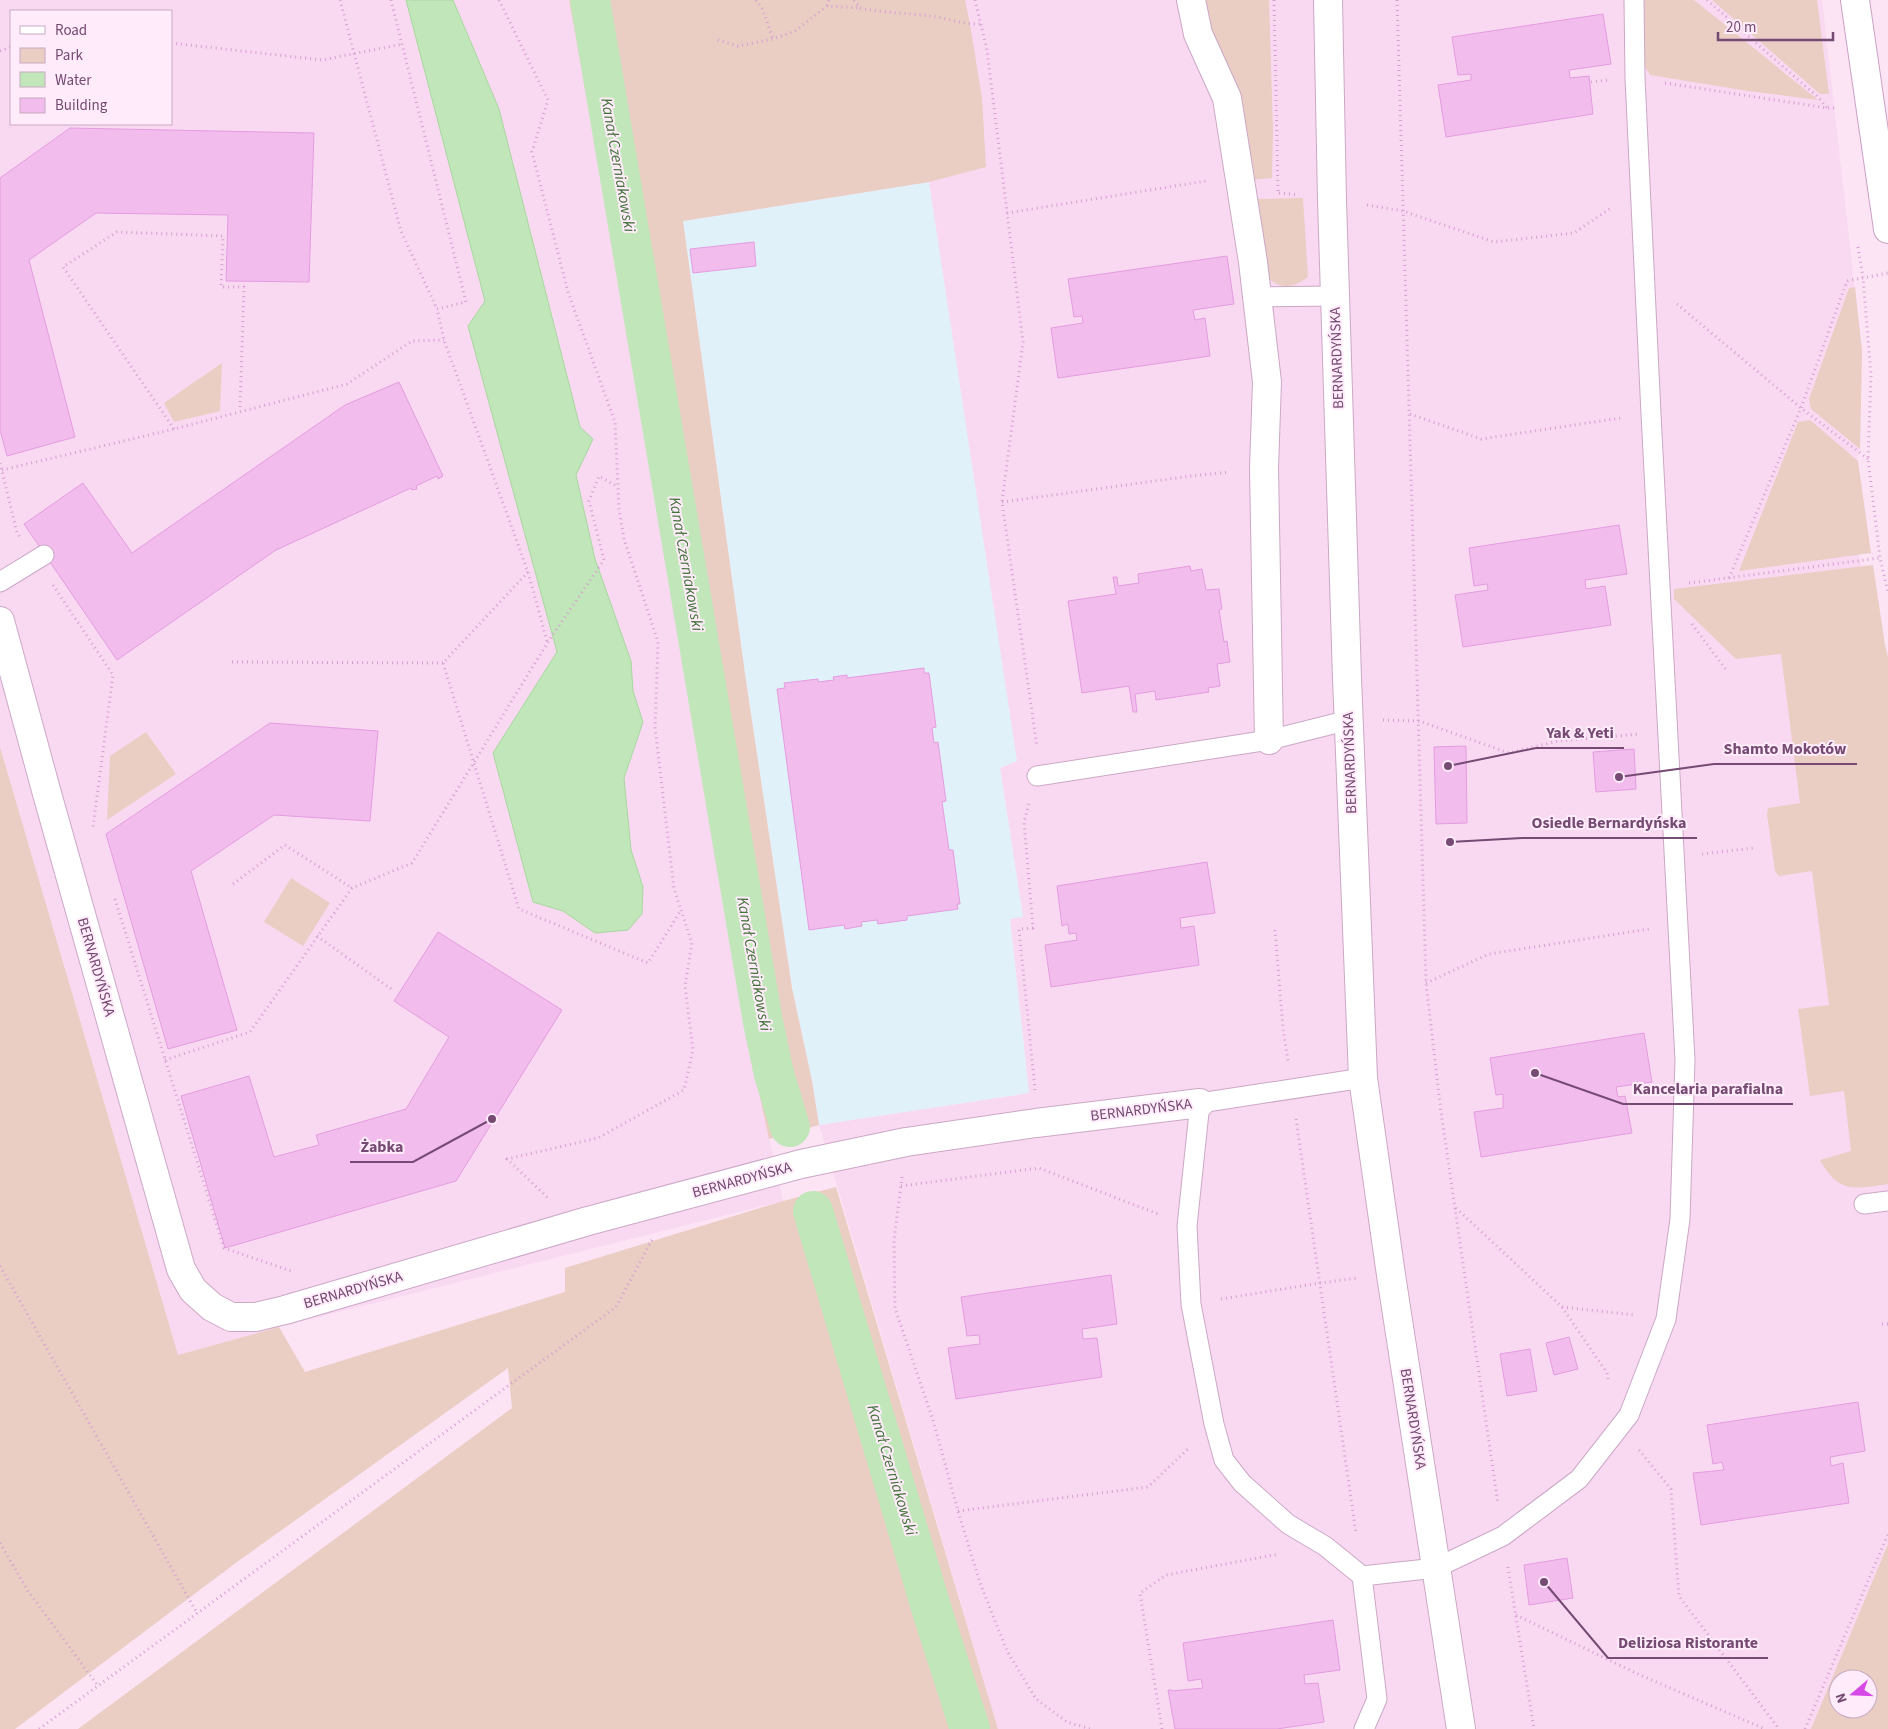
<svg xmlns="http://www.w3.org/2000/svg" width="1888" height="1729" viewBox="0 0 1888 1729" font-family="'Source Sans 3',sans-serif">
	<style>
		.residential { fill: #f9d9f1; fill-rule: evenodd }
		.education { fill: #e1f1f9 }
		.green { fill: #eacdc3; fill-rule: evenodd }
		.water { fill: #c1e6b9; stroke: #a8d89f }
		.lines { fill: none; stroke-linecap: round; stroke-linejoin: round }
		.canal { stroke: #c1e6b9; stroke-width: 40 }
		.building { fill: #f2bced; stroke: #e49ce0 }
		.lane-casing { stroke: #cba8c7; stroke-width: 21 }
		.street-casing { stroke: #cba8c7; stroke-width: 30 }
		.secondary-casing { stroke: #caa1c5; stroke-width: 30 }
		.path { stroke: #d79fd3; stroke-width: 3; stroke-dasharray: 1 4; stroke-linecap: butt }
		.lane { stroke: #fff; stroke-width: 19 }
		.street { stroke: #fff; stroke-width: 28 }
		.secondary { stroke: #fff; stroke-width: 28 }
		.labels { text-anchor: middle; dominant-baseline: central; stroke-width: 4; stroke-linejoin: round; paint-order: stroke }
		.street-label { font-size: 15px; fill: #754a73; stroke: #ffebf9 }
		.water-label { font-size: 16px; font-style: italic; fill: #43733a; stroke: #ffebf9 }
		.leader { fill: none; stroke: #754a73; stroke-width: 2 }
		.callout-dot { fill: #754a73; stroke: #ffebf9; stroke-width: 2 }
		.callout-label { font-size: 16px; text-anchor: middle; font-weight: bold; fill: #754a73; stroke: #ffebf9; stroke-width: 4; stroke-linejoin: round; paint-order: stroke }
	</style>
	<rect width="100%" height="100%" fill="#fce4f5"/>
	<path class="residential" d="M0,0H569L611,232L754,1069L783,1201L279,1327L178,1355L0,747ZM11,11H171V124H11Z
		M625,0H1822L1862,351L1860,449L1847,486L1878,661L1888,690V1729H998L819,1125L1029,1093L1010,919L1023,917L1000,768L1017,761ZM1838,1679H1868V1709H1838Z"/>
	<path class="education" d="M929,182L1017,761L1000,768L1023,917L1010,919L1029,1093L819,1125L812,1081L792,988L745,674L683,221Z"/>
	<path class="green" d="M569,0H965L970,24L982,98L986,167L929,182L683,221L745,674L792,988L812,1081L819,1125L769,1139L754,1069L611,232Z
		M1197,0H1269L1273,129L1272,178L1250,180Z
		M1643,0H1694L1818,100L1748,91L1650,75L1645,67Z
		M1712,0H1817L1829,94H1820Z
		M1303,198L1308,277C1292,289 1279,290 1265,275L1256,199Z
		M1855,287L1862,351L1860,449L1811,409L1809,399L1849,288Z
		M222,363L220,411L174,422L164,403Z
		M1810,420L1858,461L1871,553L1739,571L1798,422Z
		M1873,565L1885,645L1888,657V1184C1854,1189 1839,1194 1820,1160L1851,1151L1844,1091L1810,1096L1798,1009L1829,1005L1812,871L1779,876L1775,871L1767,814L1768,808L1800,803L1781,654L1736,659L1674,599V589Z
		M146,732L176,774L107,820L110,756Z
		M0,747L178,1355L279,1327L305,1372L565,1292V1268L783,1201L836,1187L998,1729H956L946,1700L955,1729H78L512,1408L508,1368L237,1562L15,1729H0Z
		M291,878L330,903L303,946L264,922Z
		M1888,1544V1729H1811ZM1838,1679H1868V1709H1838Z"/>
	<path class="water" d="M406,0H453L499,109L580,427L593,439L576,475L595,559L631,661L633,691L643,722L624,778L631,850L643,887L642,914L628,930L595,933L563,911L533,902L493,753L557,652L468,326L485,301Z"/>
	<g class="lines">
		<path class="canal" d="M590,0L763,1022L774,1074L790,1127
			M813,1211L933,1614L970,1729"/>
	</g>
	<path class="building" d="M1603,14L1611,64L1569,70L1570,78L1589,76L1593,114L1446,137L1438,85L1471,80V74L1458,75L1452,37Z
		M70,128L314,133L309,282L226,281L228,215L96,213L29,260L75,437L7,456L0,430V178Z
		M754,242L756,266L693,273L690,249Z
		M1227,256L1234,304L1193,310L1195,320L1205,318L1210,356L1058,378L1051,328L1083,323L1082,316L1074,317L1068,279Z
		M399,382L443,476L438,479L437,476L416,486L417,489L412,490L411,488L276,550L117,660L24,524L83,483L132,553L345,405Z
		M1619,525L1627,574L1585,580L1586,589L1605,586L1611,625L1463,647L1455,595L1488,590L1487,584L1474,586L1469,548Z
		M1190,566L1191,571L1202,569L1206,590L1219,589L1222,609L1219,610L1224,642L1227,641L1230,662L1217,664L1220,686L1208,688L1209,692L1156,700L1155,691L1135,694L1137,712H1133L1129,686L1082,693L1068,601L1116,594L1113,577H1117L1118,586L1139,583L1138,574Z
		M924,668V673H929L936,727L932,728L934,743L938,742L946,801L942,802L949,850H953L960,904H957L958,909L907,916V920L878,924L877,920L861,922L862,926L845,929L844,925L809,930L777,689L785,688L784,683L818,679V682L834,680L833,677L847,675V678Z
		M270,723L378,731L370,821L274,815L191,871L237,1030L168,1049L106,834Z
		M1466,746L1467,823L1436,824L1434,747Z
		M1634,749L1636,789L1596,792L1593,752Z
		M1207,862L1215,913L1180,918L1181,928L1194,926L1199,965L1051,987L1045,945L1077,940L1076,933L1069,934L1068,924L1062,926L1057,886Z
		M438,932L562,1010L456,1181L225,1248L181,1096L249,1076L274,1157L319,1145L316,1135L406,1109L449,1037L394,1001Z
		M1644,1033L1652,1082L1616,1087L1618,1097L1625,1096L1632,1133L1481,1157L1474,1112L1503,1108V1094L1496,1095L1490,1058Z
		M1111,1275L1117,1324L1082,1329L1083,1339L1097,1338L1102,1377L956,1399L948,1348L980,1344L979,1335L967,1336L961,1297Z
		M1569,1337L1578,1369L1554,1375L1546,1343Z
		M1530,1349L1537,1391L1507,1396L1500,1354Z
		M1858,1402L1865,1451L1830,1457L1831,1466L1843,1463L1849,1503L1701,1525L1693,1473L1724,1470L1722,1462L1713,1464L1707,1425Z
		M1567,1558L1573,1598L1529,1605L1524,1565Z
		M1333,1620L1340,1670L1304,1675L1305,1684L1318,1683L1324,1722L1277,1729H1175L1168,1690H1172V1691L1203,1688L1201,1679L1188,1681L1183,1643Z"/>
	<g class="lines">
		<defs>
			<path id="lane" d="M1257,297L1335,296
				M0,582L44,555
				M1037,776L1269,740L1349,720
				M1363,1078L1200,1103L1187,1226L1191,1304L1214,1424L1224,1460L1242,1483L1288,1524L1325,1546L1362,1576L1436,1568L1503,1536L1579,1479L1629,1415L1666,1319L1680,1219L1685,1060L1651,414L1635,78L1634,0
				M1864,1204L1888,1201
				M1362,1576L1377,1699L1364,1729"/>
			<path id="street" d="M1191,0L1198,34L1227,98L1253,262L1267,382L1264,468L1269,740
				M1328,0L1332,200L1347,678L1363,1078L1391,1275L1461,1729
				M0,621L46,790L181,1269L193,1290L212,1307L231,1317H256L285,1310L588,1221L801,1164L906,1142L1036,1123L1200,1103"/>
			<path id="secondary" d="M1855,0L1888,229"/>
		</defs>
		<use href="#lane" class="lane-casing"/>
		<use href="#street" class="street-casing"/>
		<use href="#secondary" class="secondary-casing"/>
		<path class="path" d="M340,0L401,231L437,309
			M391,0L466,302L437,309L444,340L528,572L547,641
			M499,0L548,100L532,152L568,292L615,422L619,509L624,539L658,642L655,727L674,889L692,943L685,986L693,1050L684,1090L598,1138L507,1159L548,1198
			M756,0L763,10L773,39
			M854,0L860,8C884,13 907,13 930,16C948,18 963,25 981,24
			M975,0L987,50L1023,342L1002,502L1037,747
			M1274,0L1278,193
			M1397,0L1426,983L1441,1112L1498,1504
			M1707,0L1819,98L1827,108
			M827,6L829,0
			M718,40L738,46L773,39L795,31L827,6L860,8
			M171,43L322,60L403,44
			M0,51L11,47
			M1591,82L1607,80
			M1665,83L1827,108H1837
			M1279,193L1299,195
			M1367,205L1403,211L1494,242L1574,233L1611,208
			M1007,213L1206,181
			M1858,247L1863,278L1871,375L1868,459L1880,558L1888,592
			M1677,304L1801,408L1868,459
			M1410,414L1481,439L1621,418
			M174,429L63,267L117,232L223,236L221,287H244L240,410
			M0,463L17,533L20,537
			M2,470L174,429L347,384L412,341L444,340
			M1002,502L1191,476L1230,472
			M528,572L443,663L519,909L648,963L681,910
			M1729,578L1801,408L1847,281L1888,273
			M1689,583L1880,558
			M53,585L113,675L93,827
			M1692,624L1727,671
			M232,662L443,663
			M1383,720L1419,721L1509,753L1558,741L1640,734
			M1029,804L1024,822L1033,928L1019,929L1035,1090
			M1702,854L1754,848
			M233,884L285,845L352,888
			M115,899L224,1248L291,1271
			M1275,930L1283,1028L1288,1061
			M317,936L394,991
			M1426,983L1489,954L1649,929
			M165,1060L250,1032L352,888L412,863L548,642L604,560L589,501L599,476L618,487
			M1296,1119L1356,1533
			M902,1177L894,1240L895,1308L933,1420L958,1511L980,1583L1007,1651L1036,1699L1067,1722L1091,1729
			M901,1186L1039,1168L1158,1214
			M1456,1208L1562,1307L1607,1373L1609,1382
			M0,1266L197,1613
			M1221,1299L1320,1283L1358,1278
			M1562,1307L1635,1315
			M1882,1324H1888
			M1639,1450L1671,1489L1679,1596L1779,1729
			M958,1511L1148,1487L1190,1447
			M0,1543L28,1591L98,1686
			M1508,1567L1534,1729
			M1516,1615L1640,1675L1765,1729
			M39,1729L616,1307L653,1238
			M1162,1729L1140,1593L1166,1575L1279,1554
			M1805,1729L1888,1534"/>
		<use href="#lane" class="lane"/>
		<use href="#street" class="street"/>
		<use href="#secondary" class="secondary"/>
	</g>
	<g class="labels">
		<g class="street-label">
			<text transform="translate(1337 358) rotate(-92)">BERNARDYŃSKA</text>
			<text transform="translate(1350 763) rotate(-92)">BERNARDYŃSKA</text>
			<text transform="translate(96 967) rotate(74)">BERNARDYŃSKA</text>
			<text transform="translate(1141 1110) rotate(-7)">BERNARDYŃSKA</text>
			<text transform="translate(742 1180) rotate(-15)">BERNARDYŃSKA</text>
			<text transform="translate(353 1290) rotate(-16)">BERNARDYŃSKA</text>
			<text transform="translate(1413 1419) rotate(81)">BERNARDYŃSKA</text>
		</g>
		<g class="water-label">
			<text transform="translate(618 165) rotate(80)">Kanał Czerniakowski</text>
			<text transform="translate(686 564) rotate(80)">Kanał Czerniakowski</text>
			<text transform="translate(754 964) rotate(80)">Kanał Czerniakowski</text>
			<text transform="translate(892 1470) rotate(73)">Kanał Czerniakowski</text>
		</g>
	</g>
	<path class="leader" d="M1448 766L1536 748H1624M1619 777L1714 764H1857M1450 842L1522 838H1697M1535 1073L1623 1104H1793M492 1119L413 1162H350M1544 1582L1608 1658H1768"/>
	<g class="callout-dot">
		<circle cx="1448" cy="766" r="5"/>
		<circle cx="1619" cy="777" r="5"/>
		<circle cx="1450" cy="842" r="5"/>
		<circle cx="1535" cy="1073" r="5"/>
		<circle cx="492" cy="1119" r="5"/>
		<circle cx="1544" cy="1582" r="5"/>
	</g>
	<g class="callout-label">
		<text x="1580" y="738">Yak &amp; Yeti</text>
		<text x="1785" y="754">Shamto Mokotów</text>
		<text x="1609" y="828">Osiedle Bernardyńska</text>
		<text x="1708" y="1094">Kancelaria parafialna</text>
		<text x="382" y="1152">Żabka</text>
		<text x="1688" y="1648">Deliziosa Ristorante</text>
	</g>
	<rect x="10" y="10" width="162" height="115" fill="#ffebf9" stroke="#c8abc3"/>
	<rect x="20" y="26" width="25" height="8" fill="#ffffff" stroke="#c8abc3"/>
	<text x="55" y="35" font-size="15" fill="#754a73">Road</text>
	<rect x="20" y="48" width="25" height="15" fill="#eacdc3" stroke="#c8abc3"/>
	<text x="55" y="60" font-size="15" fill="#754a73">Park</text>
	<rect x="20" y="72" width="25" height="15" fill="#c1e6b9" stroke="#c8abc3"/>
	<text x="55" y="85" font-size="15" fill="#754a73">Water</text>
	<rect x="20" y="98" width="25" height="15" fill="#f2bced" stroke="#c8abc3"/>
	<text x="55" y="110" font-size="15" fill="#754a73">Building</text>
	<g transform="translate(1853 1694) rotate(251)"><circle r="24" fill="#ffebf9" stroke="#c8abc3"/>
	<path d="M0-4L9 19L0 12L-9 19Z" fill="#d749e6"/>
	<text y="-8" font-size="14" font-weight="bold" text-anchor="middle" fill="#754a73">N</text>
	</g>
	<path d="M1718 32v8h115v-8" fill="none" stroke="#754a73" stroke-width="2.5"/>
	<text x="1726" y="32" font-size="15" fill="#754a73" stroke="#ffebf9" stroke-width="4" paint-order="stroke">20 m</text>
</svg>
